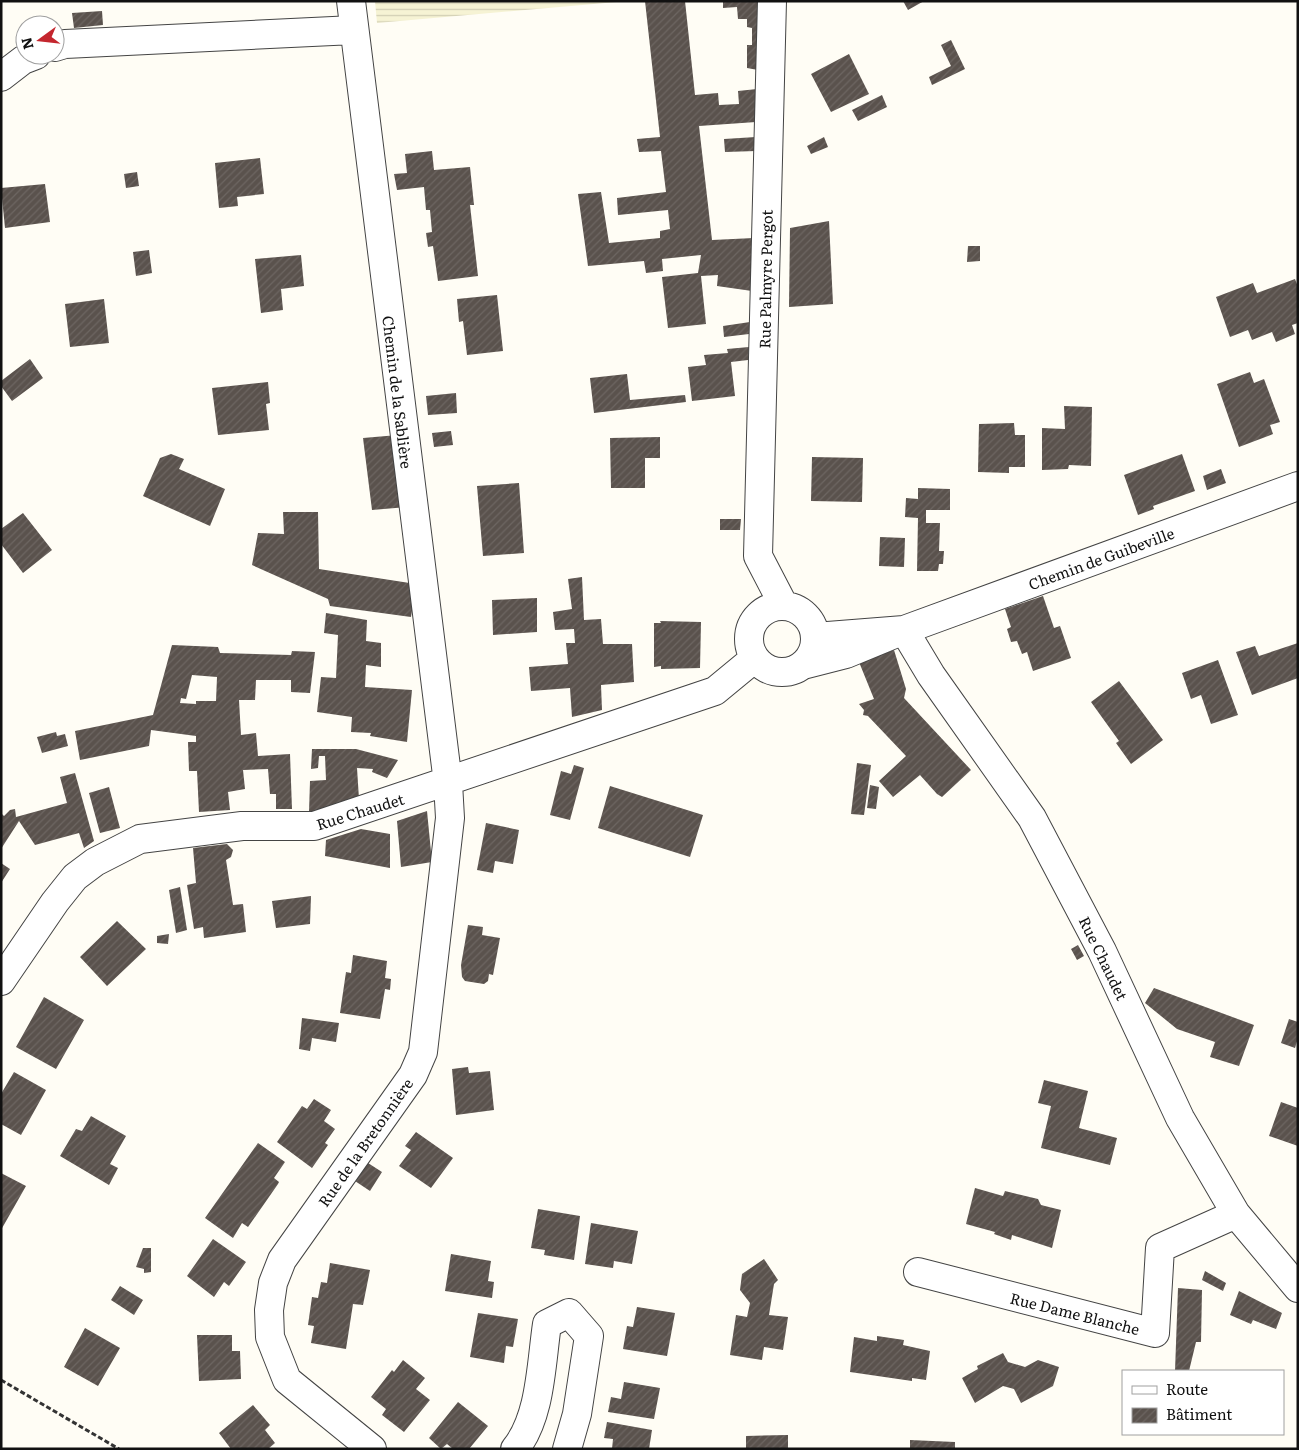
<svg xmlns="http://www.w3.org/2000/svg" width="1299" height="1450" viewBox="0 0 1299 1450" font-family="Literata,serif">
	<style>
		.farmland { fill: url(#farmland-rules) }
		.building { fill: url(#building-hatch); fill-rule: evenodd }
		.lines { fill: none; stroke-linecap: round; stroke-linejoin: round }
		.minor-casing { stroke: #444; stroke-width: 30 }
		.path { stroke: #333; stroke-width: 3; stroke-dasharray: 5 2.5; stroke-linecap: butt }
		.minor { stroke: #fff; stroke-width: 28 }
		.labels { text-anchor: middle; dominant-baseline: central; stroke-width: 5; stroke-linejoin: round; paint-order: stroke }
		.street-label { font-size: 15px; fill: #111; stroke: #fff }
	</style>
	<defs>
		<pattern id="farmland-rules" width="6" height="5" patternUnits="userSpaceOnUse" patternTransform="scale(1.25)"><rect width="6" height="5" fill="#f6f3d4"/><path d="M0 2.5h6" fill="none" stroke="#d2cfb5"/></pattern>
		<pattern id="building-hatch" width="6" height="6" patternUnits="userSpaceOnUse" patternTransform="scale(1.25)"><rect width="6" height="6" fill="#5a524d"/><path d="M-1 1l2-2M0 6l6-6M5 7l2-2" fill="none" stroke="#6d6662"/></pattern>
	</defs>
	<rect width="100%" height="100%" fill="#fffdf5"/>
	<path class="farmland" d="M375,1H628L377,23Z"/>
	<path class="building" d="M645,1H685L695,95L718,93L719,105L739,104L738,91L757,89L756,122L699,126L712,240L754,238L752,291L717,286L718,275L701,276L706,324L668,328L662,277L698,273L701,255L662,259L663,271L646,273L644,261L588,266L578,194L601,192L609,243L660,238V231L670,229L668,210L618,215L617,198L666,192L661,151L639,152L637,139L660,137Z
		M723,1H759L758,70L747,68V45H752V28L747,27V19H738L737,7L723,8Z
		M903,1H924L908,10Z
		M102,11L103,25L74,28L72,13Z
		M951,40L965,69L932,85L929,77L951,66L941,45Z
		M849,54L869,94L831,112L811,74Z
		M882,95L887,107L858,121L852,110Z
		M756,137V151L725,152L724,139Z
		M824,137L828,147L811,154L807,146Z
		M432,151L434,170L470,167L474,205H470L478,276L438,281L433,246L428,247L426,233L432,232L430,210H426L424,187L397,190L394,174L407,173L405,154Z
		M260,158L264,194L237,197L238,206L219,208L215,163Z
		M137,172L139,186L126,188L124,174Z
		M45,184L50,222L5,228L1,188Z
		M829,221L833,304L789,307L790,228Z
		M968,246H980V261L967,262Z
		M149,250L152,273L136,276L133,252Z
		M301,255L304,286L281,289L283,310L261,313L255,259Z
		M1295,279L1298,287V323L1292,325L1295,334L1276,342L1272,332L1252,340L1248,330L1230,337L1216,297L1253,283L1257,293Z
		M497,295L503,351L467,355L463,321L459,322L457,299Z
		M104,299L109,343L70,347L65,304Z
		M750,322L749,334L724,337L723,326Z
		M749,347L748,360L731,362L735,396L692,401L688,367L706,365L704,355L728,353L727,349Z
		M30,359L43,378L12,401L1,386V381Z
		M1250,372L1254,383L1264,379L1280,422L1270,425L1273,434L1239,447L1217,384Z
		M627,374L630,400L685,395L686,402L594,413L590,378Z
		M268,382L270,403L266,404L269,430L218,435L212,388Z
		M456,393L457,413L428,415L426,396Z
		M1064,406L1092,407L1091,466L1069,465L1068,469L1042,470V428L1065,429Z
		M1014,423L1015,435H1025V467H1009V473L978,472L979,424Z
		M451,431L453,445L434,447L432,433Z
		M398,435L407,507L372,510L363,438Z
		M660,437V458H645V488H611L610,438Z
		M171,454L184,459L179,469L225,489L210,526L143,496L160,458Z
		M1182,454L1195,491L1153,506L1154,509L1138,515L1124,475Z
		M812,457L863,458L862,502L811,501Z
		M1221,469L1226,483L1207,490L1203,476Z
		M519,483L524,553L483,556L477,486Z
		M918,488L950,489V510H926V523H940L939,551H944L943,564H939L938,571H917L918,518L905,517L906,498L918,499Z
		M283,512H318L319,569L416,584L411,617L330,606L328,599L252,565L258,533L284,534Z
		M23,513L52,550L23,573L1,544V529Z
		M720,519H741L740,530H720Z
		M880,537L905,538L904,567L879,566Z
		M582,577L584,620L601,619L603,644H632L634,682L601,685L602,710L572,717L570,688L531,691L529,667L568,664L566,643H575L574,629L555,630L553,612L572,609L568,579Z
		M1043,596L1054,628L1060,626L1071,658L1033,671L1027,652L1022,654L1017,641L1011,642L1007,629L1011,627L1005,609Z
		M537,598V632L493,635L492,600Z
		M326,613L367,620L366,641L381,643V667L366,665L365,687L412,690L407,742L370,736L371,733L351,732L352,717L317,712L321,677L336,678L338,635L324,633Z
		M660,621L701,622L700,668L661,669V666L654,667V623H661Z
		M1298,643V678L1252,695L1236,652L1255,646L1259,656Z
		M172,645L218,647L220,653L291,655L292,651L315,652L310,693L291,692V680H256L255,700H239L241,735L256,733L258,756L290,754L292,809H276V794H270L268,769L243,770L245,789L228,792L230,810L199,812L197,771H189L188,742H196V736L151,730L149,746L80,760L75,731L153,715ZM192,675L217,677L216,701H196V704L180,703L181,698L186,699Z
		M894,650L906,689L904,698L971,770L942,797L937,794L920,775L893,797L879,781L906,756L868,716L863,715L864,710L859,704L874,699L859,662Z
		M1218,660L1238,715L1211,724L1201,695L1191,699L1182,673Z
		M1119,681L1163,740L1131,764L1116,743L1119,741L1091,702Z
		M56,732L57,736L65,734L68,746L42,753L37,737Z
		M312,749H356L398,760L387,778L372,772L373,769L357,768L359,799L329,809L309,812L310,781L326,780L325,756H319L318,768L311,769Z
		M857,763L871,765L864,815L851,814Z
		M574,765L584,768L570,820L550,815L561,771L571,774Z
		M75,773L94,841L84,848L79,833L35,845L19,821L1,849V813L4,816L10,810L15,809L16,817L67,803L60,777Z
		M870,785L879,787L876,809L867,808Z
		M610,786L703,815L690,857L598,828Z
		M109,787L120,828L100,833L89,793Z
		M427,811L432,862L401,867L397,821Z
		M486,823L519,830L513,864L495,861L493,873L477,870Z
		M361,829L390,834V868L325,856L326,840Z
		M227,844L233,850L231,857L226,860L233,905L243,904L246,932L204,938L203,927L194,929L187,885L196,883L193,848Z
		M1,863L10,869L1,883Z
		M180,887L187,930L176,933L169,890Z
		M311,896L310,924L276,928L272,901Z
		M117,921L146,949L107,986L80,957Z
		M468,925L483,927L482,935L500,938L493,975L489,974L488,981L484,984L465,981L462,977L461,965Z
		M169,934L168,944L157,943V936Z
		M1078,945L1084,956L1077,960L1071,949Z
		M353,955L387,961L385,978L391,979L390,990L385,989L380,1019L340,1013L346,972L351,973Z
		M1154,988L1254,1025L1239,1066L1210,1057L1215,1042L1177,1029L1145,1003Z
		M44,997L84,1020L56,1069L16,1047Z
		M302,1018L339,1023L336,1042L312,1038L310,1051L299,1049Z
		M1289,1019L1298,1022V1038L1295,1048L1281,1043Z
		M468,1067L469,1073L490,1071L494,1110L456,1115L452,1069Z
		M14,1072L46,1090L21,1135L1,1124V1094Z
		M1044,1080L1088,1091L1079,1128L1117,1138L1110,1165L1041,1148L1051,1106L1038,1103Z
		M314,1099L331,1110L324,1121L335,1129L325,1143L328,1145L312,1168L277,1142L302,1106L307,1109Z
		M1281,1102L1298,1108V1146L1269,1136Z
		M91,1116L126,1136L110,1164L118,1168L109,1185L60,1156L76,1129L82,1131Z
		M416,1132L453,1158L431,1188L399,1166L411,1150L405,1146Z
		M258,1143L285,1162L274,1178L279,1182L278,1184L248,1227L242,1223L233,1238L205,1218Z
		M368,1163L382,1172L370,1191L355,1181Z
		M1,1173L26,1186L1,1230Z
		M975,1188L1003,1196L1005,1191L1038,1199L1041,1205L1061,1210L1052,1248L1012,1235L1011,1240L994,1234L995,1232L966,1224Z
		M538,1209L580,1216L574,1260L544,1255L545,1250L531,1248Z
		M591,1223L638,1231L632,1264L614,1261L613,1268L585,1264Z
		M213,1239L246,1262L229,1286L224,1282L214,1297L187,1276Z
		M143,1248H151V1272L144,1273V1269L136,1267Z
		M451,1254L491,1261L488,1281L494,1282L492,1298L445,1291Z
		M764,1259L778,1280L774,1284L769,1315L788,1317L783,1350L764,1347L762,1360L730,1355L736,1315L747,1317L750,1303L740,1290L742,1274Z
		M330,1263L370,1270L363,1305L353,1304L346,1349L311,1343L314,1326L308,1325L312,1297L318,1298L321,1282L327,1283Z
		M1205,1271L1226,1283L1223,1291L1202,1280Z
		M120,1286L143,1300L134,1315L111,1300Z
		M1178,1288L1202,1290L1201,1342H1196L1189,1371H1175Z
		M1239,1291L1282,1313L1276,1329L1253,1320L1251,1324L1230,1315Z
		M637,1307L675,1313L667,1356L623,1349L627,1326L633,1327Z
		M478,1313L518,1319L513,1347L506,1346L504,1363L470,1357Z
		M85,1328L120,1348L98,1386L64,1367Z
		M197,1335H232V1351H240L241,1379L199,1381Z
		M877,1336L904,1340L903,1345L930,1351L926,1380L912,1378V1381L850,1372L854,1337L877,1341Z
		M1003,1353L1008,1362L1025,1367L1038,1360L1059,1367L1053,1386L1021,1403L1014,1389L1003,1386L975,1403L962,1378L978,1369L977,1366Z
		M403,1360L425,1378L416,1389L430,1400L404,1432L382,1415L386,1409L371,1397L392,1370L394,1372Z
		M624,1382L660,1388L654,1419L608,1412L611,1397L621,1399Z
		M458,1402L488,1426L469,1449H453L447,1444L441,1449L429,1438Z
		M253,1405L270,1425L265,1430L275,1443L268,1449H231L219,1433Z
		M607,1422L652,1430L649,1449H612L613,1439L604,1438Z
		M788,1435V1449H746V1436Z
		M910,1440L955,1442V1449H910Z"/>
	<g class="lines">
		<defs>
			<path id="minor" d="M351,1L448,783L450,818L423,1052L413,1075L282,1260L273,1283L269,1310L270,1337L287,1380L372,1449
				M772,1L758,556L784,606
				M55,47L65,44L354,30
				M1,77L23,60L36,55
				M749 639a33 33 0 1 1 66 0a33 33 0 1 1-66 0Z
				M815,637L904,630L931,675L1032,818L1102,951L1180,1118L1236,1214L1298,1288
				M803,665L846,654L904,630L1298,486
				M1,981L55,902L75,877L95,862L140,839L242,826H314L715,691L755,658
				M918,1272L1155,1333L1160,1248L1236,1214
				M515,1449C541,1417 541,1364 547,1324L569,1313L589,1336L577,1414L567,1449"/>
		</defs>
		<use href="#minor" class="minor-casing"/>
		<path class="path" d="M1,1380L119,1449"/>
		<use href="#minor" class="minor"/>
	</g>
	<g class="labels">
		<g class="street-label">
			<text transform="translate(765 279) rotate(-89)">Rue Palmyre Pergot</text>
			<text transform="translate(398 392) rotate(83)">Chemin de la Sablière</text>
			<text transform="translate(1101 558) rotate(-20)">Chemin de Guibeville</text>
			<text transform="translate(360 811) rotate(-17)">Rue Chaudet</text>
			<text transform="translate(1104 958) rotate(64)">Rue Chaudet</text>
			<text transform="translate(365 1142) rotate(-55)">Rue de la Bretonnière</text>
			<text transform="translate(1075 1313) rotate(14)">Rue Dame Blanche</text>
		</g>
	</g>
	<rect width="1299" height="1450" fill="none" stroke="#111111" stroke-width="5"/>
	<rect x="1122" y="1370" width="162" height="65" fill="#ffffff" stroke="#a0a0a0"/>
	<rect x="1132" y="1386" width="25" height="8" fill="#ffffff" stroke="#a0a0a0"/>
	<text x="1166" y="1395" font-size="15" fill="#111111">Route</text>
	<rect x="1132" y="1408" width="25" height="15" fill="url(#building-hatch)" stroke="#a0a0a0"/>
	<text x="1166" y="1420" font-size="15" fill="#111111">Bâtiment</text>
	<g transform="translate(40 40) rotate(255)"><circle r="24" fill="#ffffff" stroke="#a0a0a0"/>
	<path d="M0-4L9 19L0 12L-9 19Z" fill="#c4262e"/>
	<text y="-8" font-size="14" font-weight="bold" text-anchor="middle" fill="#111111">N</text>
	</g>
</svg>
